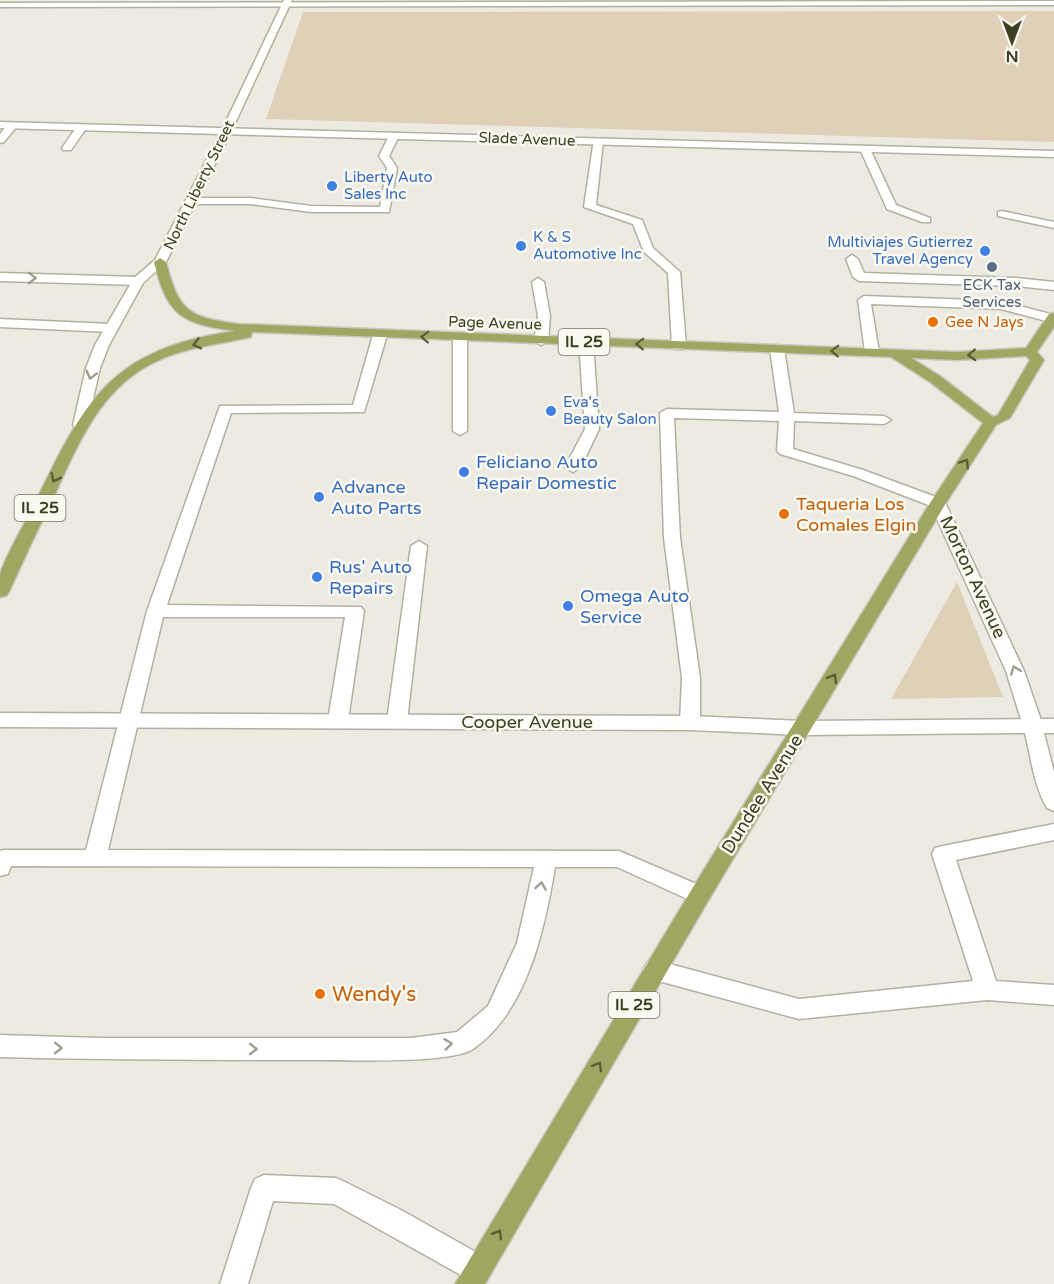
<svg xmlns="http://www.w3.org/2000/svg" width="1054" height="1284" viewBox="0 0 1054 1284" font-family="'Varela Round',sans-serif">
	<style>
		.green { fill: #e0d0b8 }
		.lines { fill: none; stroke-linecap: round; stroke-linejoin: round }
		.lane-casing { stroke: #b1b19f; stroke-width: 3 }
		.street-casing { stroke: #b1b19f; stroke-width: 3 }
		.secondary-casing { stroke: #b0b196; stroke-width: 3 }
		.primary-casing { stroke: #c8c9c1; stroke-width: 3 }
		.lane { fill: #fff; fill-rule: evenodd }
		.street { fill: #fff; fill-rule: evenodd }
		.secondary { fill: #fff; fill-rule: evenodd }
		.primary { fill: #9fa662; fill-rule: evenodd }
		.oneway { stroke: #9e9f90 }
		.oneway2 { stroke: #5a5e34 }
		.shop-dot { fill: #3f7fe0; stroke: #f9f8f1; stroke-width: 2 }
		.service-dot { fill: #5c6f8a; stroke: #f9f8f1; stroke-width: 2 }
		.food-dot { fill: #e8710a; stroke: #f9f8f1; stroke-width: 2 }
		.labels { text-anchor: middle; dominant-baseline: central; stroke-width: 5; stroke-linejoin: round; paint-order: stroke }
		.far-street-label { font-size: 15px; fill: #3c3f20; stroke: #f9f8f1 }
		.far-shop-label { font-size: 15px; fill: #366cbe; stroke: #f9f8f1; text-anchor: start }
		.far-service-label { font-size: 15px; fill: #4e5e75; stroke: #f9f8f1 }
		.far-food-label { font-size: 15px; fill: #c56008; stroke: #f9f8f1; text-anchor: start }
		.shield { fill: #f9f8f1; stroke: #75765f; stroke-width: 1.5 }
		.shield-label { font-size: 16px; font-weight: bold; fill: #3c3f20 }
		.shop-label { font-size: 18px; fill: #366cbe; stroke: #f9f8f1; text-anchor: start }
		.food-label { font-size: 18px; fill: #c56008; stroke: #f9f8f1; text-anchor: start }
		.street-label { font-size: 18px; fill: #3c3f20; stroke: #f9f8f1 }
		.near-food-label { font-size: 21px; fill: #c56008; stroke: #f9f8f1; text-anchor: start }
	</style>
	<rect width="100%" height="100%" fill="#edebe1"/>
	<path class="green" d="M1054,11V142L266,119L303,12Z
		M957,582L1003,697L891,699Z"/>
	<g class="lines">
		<defs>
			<path id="lane" d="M8,124L17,126L4,142L0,143V134Z
				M78,125L87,127L71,150H63L62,148Z
				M394,133L399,136L389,156L397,168L389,212H311L250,204H191L185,201L191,198H250L311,206L380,207L387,168L379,156L389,136Z
				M594,139L603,141L596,205L642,220L653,248L680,272L686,346L684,349H674L672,346L668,273L644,252L633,224L584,207Z
				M865,146L870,149L896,205L930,218V222H922L887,209L860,149Z
				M1002,211L1054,222V228L998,216V212Z
				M852,255L858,259L864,273L1016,278L1054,282V290L1016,286L859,281L853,277L846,259Z
				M0,273L138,277L144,281L138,285L0,281Z
				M538,278L544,282L550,316L548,341L541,345L534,341L538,316L532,282Z
				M864,296L1001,301L1054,315V323L1001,309L871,304L879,352L872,356L865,352L858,300Z
				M380,331L387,335L364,412L231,413L167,605L361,607L364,611L348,720L345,725L338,727L331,725L328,720L345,617H163L108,850L619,851L708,889L711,895L708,901L700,904L692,901L617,867H555C545,928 527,1012 473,1049C450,1064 350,1060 319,1060C213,1060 106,1060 0,1057V1035L99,1038H411L457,1032L488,1006L517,943L534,867L11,866L8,874L0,876V851L4,850H86L147,611L220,406L353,405L373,335Z
				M460,334L467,338V431L460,435L453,431V338Z
				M586,338L593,342L599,429L581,467L573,472L565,467L585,429L579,342Z
				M777,345L784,349L794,413L884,416L891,420L884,424L794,421L793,449L863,470L944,500L1024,671L1043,726L1040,731L1033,733L1026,731L1023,726L1006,671L931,506L853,476L780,454L777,451L779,421L674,418L680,538L700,678V723L697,728L690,730L683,728L680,723L682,678L664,538L660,413L667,409L779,412L770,349Z
				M419,541L427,546L407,721L404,726L397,728L390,726L387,721L411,546Z
				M1054,824V840L956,860L996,981L1054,985V1005L987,1000L799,1019L655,980L647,977L643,970L647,963L655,960L799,999L973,981L932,854L935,848L943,846Z
				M264,1175L336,1178L345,1182L401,1210L488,1259L492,1269L488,1279L478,1283L468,1279L334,1204L273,1201L248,1284H220L251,1188L255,1179Z"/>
			<path id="street" d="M1054,1V5L0,7V3Z
				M0,122L1054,151V157L0,128Z
				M0,319L111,324L118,328L111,332L0,327Z
				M0,713L690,716L803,721L1054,719V733H1044L1054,772V811L1047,808C1034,786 1031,758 1025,733L803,735L690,730L0,727Z"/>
			<path id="secondary" d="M284,0H292L231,132L166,262L143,283L109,345L100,368L87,425L85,428H75L73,425L86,368L95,345L134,278L155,260L221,132Z"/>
			<path id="primary" d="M160,258L166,262C179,311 187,317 238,324L957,352L1026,348L1049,314L1054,313V327L1037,352L1044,360L1010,418L996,425L946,503L708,901L485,1284H455L692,889L930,503L983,423L930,382L891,357L252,332L251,337C217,345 185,347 153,363C101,389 79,442 56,492C40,525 24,559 9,592L6,596L0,597C0,590 0,581 0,575C4,558 26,522 34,505C85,400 110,349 235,331C180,323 168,316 154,262ZM1026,356L1030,360L998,415L993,417L940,376L911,358L957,360Z"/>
		</defs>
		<use href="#lane" class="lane-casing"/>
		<use href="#street" class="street-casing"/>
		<use href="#secondary" class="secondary-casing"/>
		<use href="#primary" class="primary-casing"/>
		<use href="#lane" class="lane"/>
		<use href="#street" class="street"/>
		<use href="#secondary" class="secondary"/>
		<use href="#primary" class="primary"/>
	</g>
	<defs><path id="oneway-chevron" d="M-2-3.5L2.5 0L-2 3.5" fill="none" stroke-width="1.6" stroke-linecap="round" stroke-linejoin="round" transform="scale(1.5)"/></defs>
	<g class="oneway">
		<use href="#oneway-chevron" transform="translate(32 278) rotate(1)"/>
		<use href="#oneway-chevron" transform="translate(91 375) rotate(105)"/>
		<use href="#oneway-chevron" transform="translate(1015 670) rotate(-111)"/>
		<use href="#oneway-chevron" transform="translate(541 886) rotate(-81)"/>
		<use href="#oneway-chevron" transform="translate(448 1044) rotate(-7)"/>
		<use href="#oneway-chevron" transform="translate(58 1048) rotate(1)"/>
		<use href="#oneway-chevron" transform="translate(253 1049)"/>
	</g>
	<g class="oneway2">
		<use href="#oneway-chevron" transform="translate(425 337) rotate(-178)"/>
		<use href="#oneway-chevron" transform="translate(197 344) rotate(166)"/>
		<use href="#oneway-chevron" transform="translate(640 344) rotate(-178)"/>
		<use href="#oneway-chevron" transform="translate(835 351) rotate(-178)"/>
		<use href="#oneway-chevron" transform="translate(972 355) rotate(177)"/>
		<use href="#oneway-chevron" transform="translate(965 463) rotate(-57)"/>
		<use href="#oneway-chevron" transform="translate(55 478) rotate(116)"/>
		<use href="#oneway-chevron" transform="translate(833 678) rotate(-59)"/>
		<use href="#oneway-chevron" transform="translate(598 1066) rotate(-59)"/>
		<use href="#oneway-chevron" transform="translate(498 1234) rotate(-59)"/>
	</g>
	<g class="shop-dot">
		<circle cx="332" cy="186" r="6"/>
		<circle cx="521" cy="246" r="6"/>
		<circle cx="985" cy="251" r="6"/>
		<circle cx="551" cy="411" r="6"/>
		<circle cx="464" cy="472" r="6"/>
		<circle cx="319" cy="497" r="6"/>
		<circle cx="317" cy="577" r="6"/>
		<circle cx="568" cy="606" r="6"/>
	</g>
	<circle class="service-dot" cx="992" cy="267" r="6"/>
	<g class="food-dot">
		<circle cx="933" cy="322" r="6"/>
		<circle cx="784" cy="514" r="6"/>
		<circle cx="320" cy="994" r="6"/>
	</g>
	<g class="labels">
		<g class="far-street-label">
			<text transform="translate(527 139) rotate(2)">Slade Avenue</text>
			<text transform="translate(199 185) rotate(-64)">North Liberty Street</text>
			<text transform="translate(495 323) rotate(2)">Page Avenue</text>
		</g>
		<g class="far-shop-label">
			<text x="344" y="177">Liberty Auto<tspan x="344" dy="17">Sales Inc</tspan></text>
			<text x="533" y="237">K &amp; S<tspan x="533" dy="17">Automotive Inc</tspan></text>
			<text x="973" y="242" text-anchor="end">Multiviajes Gutierrez<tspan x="973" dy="17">Travel Agency</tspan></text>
			<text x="563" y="402">Eva's<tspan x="563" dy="17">Beauty Salon</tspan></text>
		</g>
		<g class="far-service-label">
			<text x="992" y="285">ECK Tax<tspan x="992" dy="17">Services</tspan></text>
		</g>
		<g class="far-food-label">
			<text x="945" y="322">Gee N Jays</text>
		</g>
		<g class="shield">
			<rect x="558.5" y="329" width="51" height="26" rx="4.5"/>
			<rect x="14.5" y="495" width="51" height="26" rx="4.5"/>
			<rect x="608.5" y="992" width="51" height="26" rx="4.5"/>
		</g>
		<g class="shield-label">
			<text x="584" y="342">IL 25</text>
			<text x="40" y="508">IL 25</text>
			<text x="634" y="1005">IL 25</text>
		</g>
		<g class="shop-label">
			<text x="476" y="462">Feliciano Auto<tspan x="476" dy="21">Repair Domestic</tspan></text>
			<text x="331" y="487">Advance<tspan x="331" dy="21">Auto Parts</tspan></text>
			<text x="329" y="567">Rus' Auto<tspan x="329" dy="21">Repairs</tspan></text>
			<text x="580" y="596">Omega Auto<tspan x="580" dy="21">Service</tspan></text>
		</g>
		<g class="food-label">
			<text x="796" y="504">Taqueria Los<tspan x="796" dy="21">Comales Elgin</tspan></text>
		</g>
		<g class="street-label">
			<text transform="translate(973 577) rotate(65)">Morton Avenue</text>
			<text x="527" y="722">Cooper Avenue</text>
			<text transform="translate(762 794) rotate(-58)">Dundee Avenue</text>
		</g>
		<g class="near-food-label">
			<text x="332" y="994">Wendy's</text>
		</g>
	</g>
	<g transform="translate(1012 42) rotate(180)" stroke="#f9f8f1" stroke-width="4.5" paint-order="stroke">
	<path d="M0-4.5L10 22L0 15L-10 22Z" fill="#3c3f20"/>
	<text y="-9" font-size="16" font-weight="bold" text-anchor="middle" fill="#3c3f20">N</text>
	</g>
</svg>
